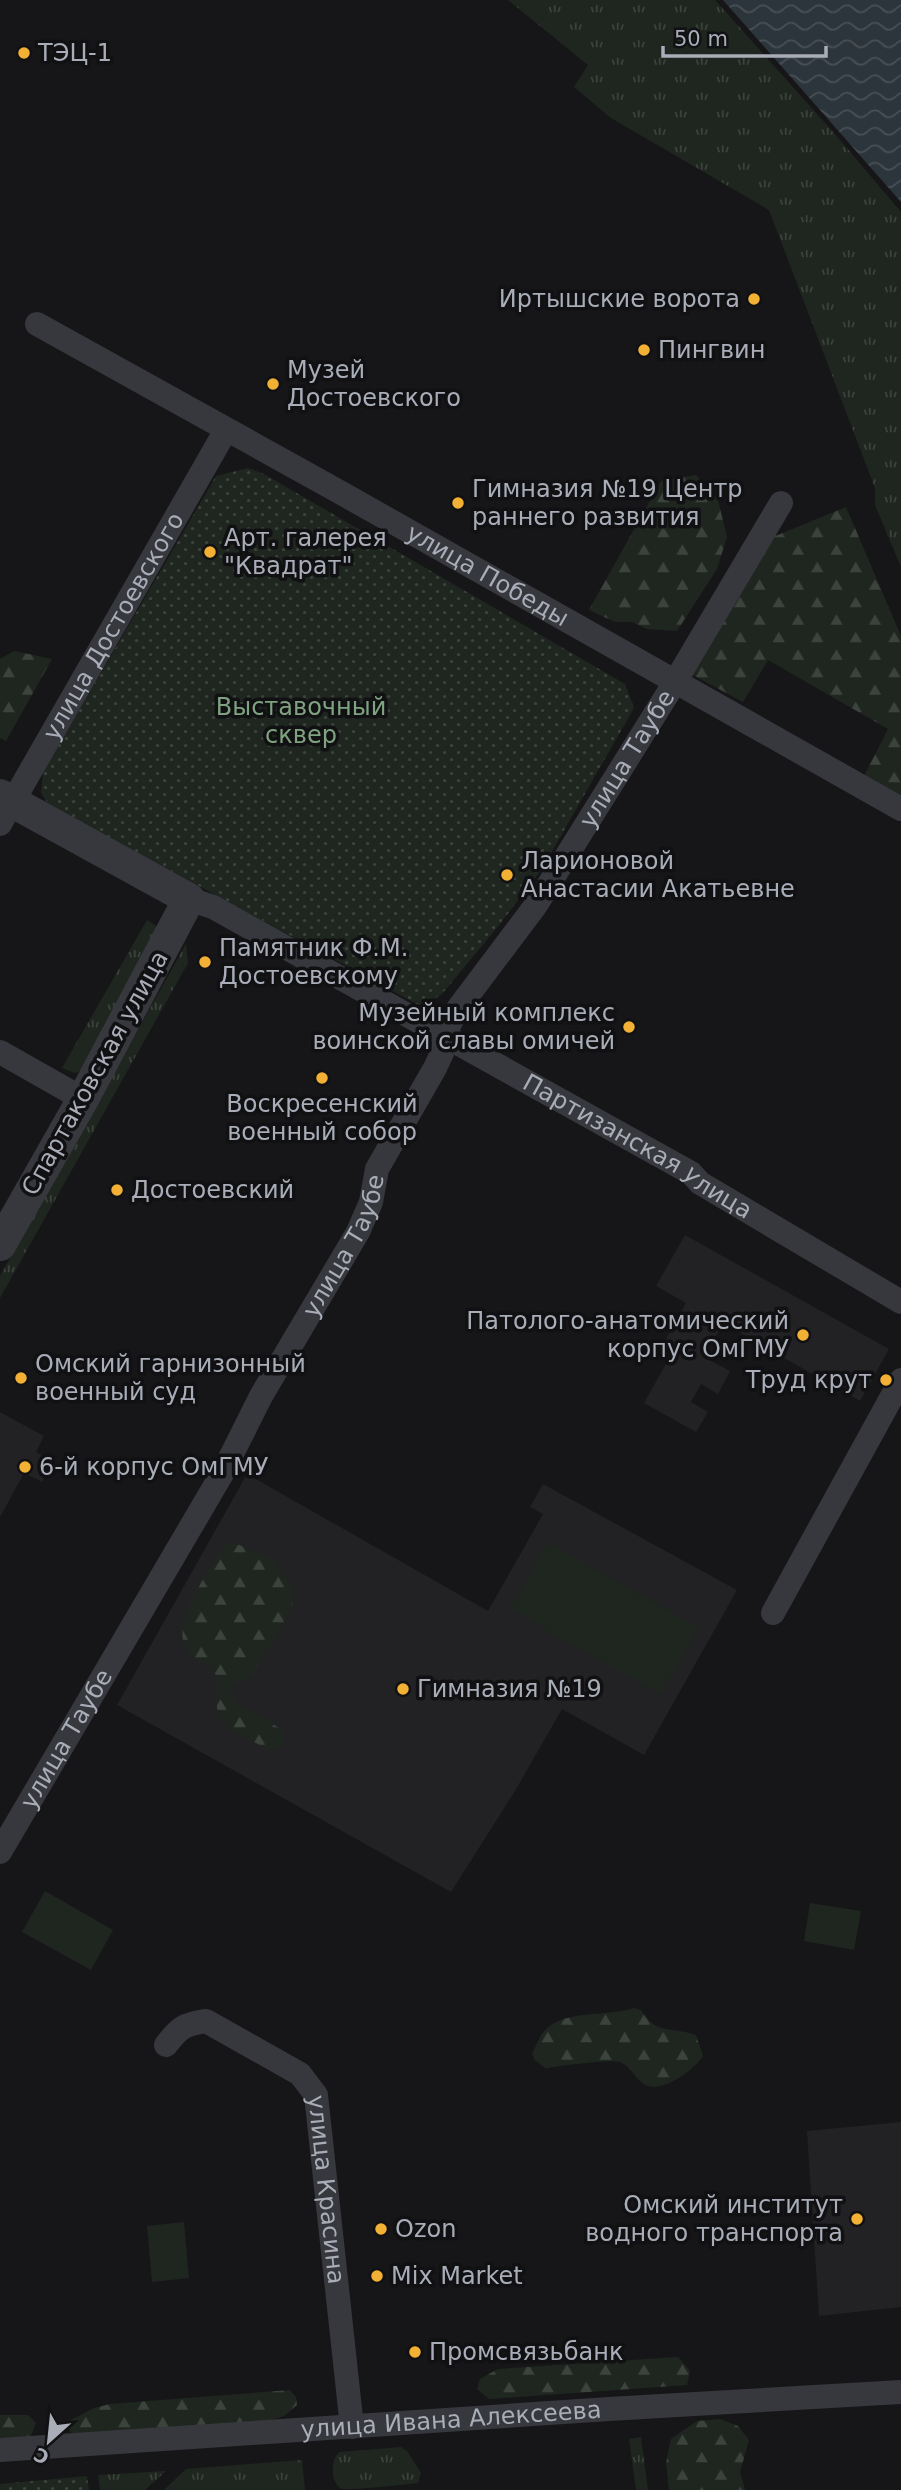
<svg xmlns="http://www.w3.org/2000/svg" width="901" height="2490" viewBox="0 0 901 2490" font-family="'DejaVu Sans',sans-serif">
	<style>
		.built { fill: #222225 }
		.grass { fill: url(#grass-tufts) }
		.forest { fill: url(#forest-firs) }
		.park { fill: url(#park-dots) }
		.pitch { fill: #1e261f }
		.water { fill: url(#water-waves) }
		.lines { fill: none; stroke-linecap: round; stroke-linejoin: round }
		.minor { stroke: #37383d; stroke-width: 24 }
		.tertiary { stroke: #37383d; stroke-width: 32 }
		.poi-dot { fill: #f2b134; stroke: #111113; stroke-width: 2.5 }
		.labels { text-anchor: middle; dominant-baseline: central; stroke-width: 7; stroke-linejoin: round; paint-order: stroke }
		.poi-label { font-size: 24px; fill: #a8adb8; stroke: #111113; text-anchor: start }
		.street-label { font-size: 24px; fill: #a8adb8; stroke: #111113 }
		.park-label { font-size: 24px; fill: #7fa381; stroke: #111113 }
	</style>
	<defs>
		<pattern id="grass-tufts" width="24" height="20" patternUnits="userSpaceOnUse" patternTransform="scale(1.75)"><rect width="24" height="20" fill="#1e261f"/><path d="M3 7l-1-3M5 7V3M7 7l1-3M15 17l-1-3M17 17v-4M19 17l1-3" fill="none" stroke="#3c433d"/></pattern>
		<pattern id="forest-firs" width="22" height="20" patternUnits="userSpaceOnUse" patternTransform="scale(1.75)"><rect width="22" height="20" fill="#1e261f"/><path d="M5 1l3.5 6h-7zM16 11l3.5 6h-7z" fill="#3c433d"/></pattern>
		<pattern id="park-dots" width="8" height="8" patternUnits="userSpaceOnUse" patternTransform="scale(1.75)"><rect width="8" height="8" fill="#1e261f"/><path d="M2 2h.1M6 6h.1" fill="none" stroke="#3c433d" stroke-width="1.8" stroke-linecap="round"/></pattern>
		<pattern id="water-waves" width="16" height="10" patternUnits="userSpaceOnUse" patternTransform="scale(1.75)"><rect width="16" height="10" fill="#2c353c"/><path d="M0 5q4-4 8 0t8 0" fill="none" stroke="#485056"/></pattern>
	</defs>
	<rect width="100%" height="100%" fill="#161618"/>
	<path class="built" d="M685,1235L889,1349L860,1401L723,1323L704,1357L730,1371L718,1394L701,1384L691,1402L708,1412L696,1432L644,1403L672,1353L662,1346L686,1303L656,1286Z
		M0,1412L44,1436L36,1452L53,1461L42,1482L24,1473L0,1517Z
		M247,1474L488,1611L543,1514L530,1507L543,1484L737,1590L644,1755L562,1709L515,1791L451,1892L117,1705Z
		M901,2122V2307L819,2316L807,2131Z"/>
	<path class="grass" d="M508,0H715L835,134L901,212V567L875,505V488L769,210L611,118L574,87L588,65Z
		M147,920L158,927L83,1069L75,1073L62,1068Z
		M186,944L188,963L0,1298V1276Z
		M641,2437L648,2490H636L629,2439Z
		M401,2447L407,2451L421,2473L418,2483C403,2485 352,2490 342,2489C330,2483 330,2458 340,2452Z
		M302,2460L305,2490H164L186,2469Z
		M166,2471L145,2490H100L98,2475Z"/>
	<path class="forest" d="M696,475L718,500L727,537L717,569L677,631L647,629L632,622H615L589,610L661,481Z
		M846,507L901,636V798L864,776L888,729L768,660L743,702L691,674L773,537Z
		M14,651L52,659L6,741L0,738V659Z
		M232,1542L274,1560L294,1593L292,1608L250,1679L238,1681L230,1689L233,1698L238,1704L283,1730L284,1741L279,1749H269C253,1741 224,1731 218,1712C215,1701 219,1690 217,1679C214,1665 198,1663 190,1654C165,1628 209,1572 223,1547Z
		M634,2008L641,2010C657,2036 671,2026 696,2035L703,2056C695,2069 661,2095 644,2084C635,2079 631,2066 620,2062C610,2059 560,2066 545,2068L535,2060L532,2054C536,2047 539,2036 545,2030C565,2009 608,2017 634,2008Z
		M678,2357L690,2371L687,2385L489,2399L477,2389L480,2379L498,2369Z
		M290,2390L296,2397L297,2405L284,2416L264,2422L74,2438L69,2429L71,2420L94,2408L110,2404Z
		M0,2415H28L36,2423L30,2438L0,2443Z
		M720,2419L738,2426L749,2440L740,2472L745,2490H669L666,2463L671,2439L697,2421Z"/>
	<path class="park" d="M248,468L264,474L625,684L634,708L542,869L500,924L442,994L422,1007L48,804L41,793L43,772L216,476Z
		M87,2476L89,2490H0V2484Z"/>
	<path class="pitch" d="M548,1542L699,1628L660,1695L510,1609Z
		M45,1891L113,1930L91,1970L22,1932Z
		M810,1903L861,1911L854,1950L804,1941Z
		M184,2222L189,2278L152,2282L147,2226Z"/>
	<path class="water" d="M723,0H901V202Z"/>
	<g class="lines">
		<g class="minor">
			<path id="s1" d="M37,324L336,490L901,809"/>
			<path id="s2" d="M0,824L226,430"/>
			<path id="s3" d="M189,899L213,907L691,1173L700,1183L901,1302"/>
			<path d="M0,1052L83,1099"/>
			<path d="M773,1613L901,1380"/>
			<path id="s4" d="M0,1852L223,1472L261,1396L358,1232L371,1202L377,1169L435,1068L442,1053L445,1036L454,1014L536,905L675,682L781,503"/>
			<path id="s5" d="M166,2045C179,2028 184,2024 206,2021L300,2074L316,2095L352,2427"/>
			<path id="s6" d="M0,2450L609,2409L901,2392"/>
		</g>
		<path class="tertiary" d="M0,795L189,899L83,1099L0,1245"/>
	</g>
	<g class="poi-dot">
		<circle cx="24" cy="53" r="7"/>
		<circle cx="754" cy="299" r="7"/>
		<circle cx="644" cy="350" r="7"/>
		<circle cx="273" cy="384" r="7"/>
		<circle cx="458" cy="503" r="7"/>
		<circle cx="210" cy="552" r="7"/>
		<circle cx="507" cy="875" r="7"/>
		<circle cx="205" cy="962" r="7"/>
		<circle cx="629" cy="1027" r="7"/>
		<circle cx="322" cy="1078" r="7"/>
		<circle cx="117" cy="1190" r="7"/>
		<circle cx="803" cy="1335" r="7"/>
		<circle cx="21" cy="1378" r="7"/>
		<circle cx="886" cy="1380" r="7"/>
		<circle cx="25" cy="1467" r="7"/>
		<circle cx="403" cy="1689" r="7"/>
		<circle cx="857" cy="2219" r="7"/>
		<circle cx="381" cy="2229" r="7"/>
		<circle cx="377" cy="2276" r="7"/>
		<circle cx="415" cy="2352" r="7"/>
	</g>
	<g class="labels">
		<g class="poi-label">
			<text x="38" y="53">ТЭЦ-1</text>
			<text x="740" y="299" text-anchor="end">Иртышские ворота</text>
			<text x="658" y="350">Пингвин</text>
			<text x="287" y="370">Музей<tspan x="287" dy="28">Достоевского</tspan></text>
			<text x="472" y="489">Гимназия №19 Центр<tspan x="472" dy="28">раннего развития</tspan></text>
			<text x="224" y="538">Арт. галерея<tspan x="224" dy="28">"Квадрат"</tspan></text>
			<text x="521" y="861">Ларионовой<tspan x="521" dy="28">Анастасии Акатьевне</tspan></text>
			<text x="219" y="948">Памятник Ф.М.<tspan x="219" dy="28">Достоевскому</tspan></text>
			<text x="615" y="1013" text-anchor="end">Музейный комплекс<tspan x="615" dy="28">воинской славы омичей</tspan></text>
			<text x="322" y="1104" text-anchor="middle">Воскресенский<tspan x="322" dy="28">военный собор</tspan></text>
			<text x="131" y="1190">Достоевский</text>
			<text x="789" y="1321" text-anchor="end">Патолого-анатомический<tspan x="789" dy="28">корпус ОмГМУ</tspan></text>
			<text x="35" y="1364">Омский гарнизонный<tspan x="35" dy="28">военный суд</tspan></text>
			<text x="872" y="1380" text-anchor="end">Труд крут</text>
			<text x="39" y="1467">6-й корпус ОмГМУ</text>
			<text x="417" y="1689">Гимназия №19</text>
			<text x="843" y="2205" text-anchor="end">Омский институт<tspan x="843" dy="28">водного транспорта</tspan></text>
			<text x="395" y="2229">Ozon</text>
			<text x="391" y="2276">Mix Market</text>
			<text x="429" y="2352">Промсвязьбанк</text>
		</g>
		<g class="street-label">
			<text stroke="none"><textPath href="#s1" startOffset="516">улица Победы</textPath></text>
			<text stroke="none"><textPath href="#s2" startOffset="228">улица Достоевского</textPath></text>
			<text stroke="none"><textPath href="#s4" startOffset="1265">улица Таубе</textPath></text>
			<text transform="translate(95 1073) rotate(-61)">Спартаковская улица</text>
			<text stroke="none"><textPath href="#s3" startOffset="513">Партизанская улица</textPath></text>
			<text stroke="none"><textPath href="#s4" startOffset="698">улица Таубе</textPath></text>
			<text stroke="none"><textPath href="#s4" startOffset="131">улица Таубе</textPath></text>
			<text stroke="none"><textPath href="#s5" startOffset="278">улица Красина</textPath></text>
			<text stroke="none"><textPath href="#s6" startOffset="452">улица Ивана Алексеева</textPath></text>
		</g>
		<g class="park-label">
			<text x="301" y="707">Выставочный<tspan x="301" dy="28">сквер</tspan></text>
		</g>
	</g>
	<g transform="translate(49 2441) rotate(207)" stroke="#111113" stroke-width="5" paint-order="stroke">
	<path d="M0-5L12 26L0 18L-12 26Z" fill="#a8adb8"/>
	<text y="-10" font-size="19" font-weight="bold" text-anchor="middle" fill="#a8adb8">С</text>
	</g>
	<path d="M663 46v10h163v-10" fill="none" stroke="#a8adb8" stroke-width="3.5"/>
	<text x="674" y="46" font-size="21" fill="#a8adb8" stroke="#111113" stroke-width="5" paint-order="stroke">50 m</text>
</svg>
